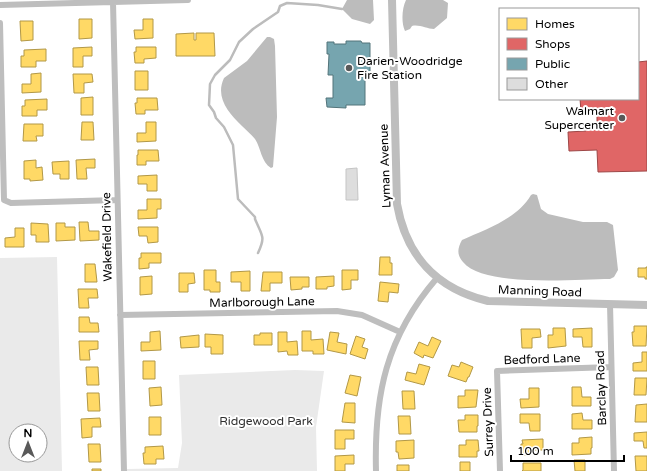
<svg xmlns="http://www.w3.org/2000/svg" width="647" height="471" viewBox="0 0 647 471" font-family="'Varela Round',sans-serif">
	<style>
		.green { fill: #eaeaea; fill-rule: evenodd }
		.water { fill: #bcbcbc }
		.homes { fill: #ffd966; stroke: #b29847 }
		.shops { fill: #e06666; stroke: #9d4747 }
		.public { fill: #76a5af; stroke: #53747a }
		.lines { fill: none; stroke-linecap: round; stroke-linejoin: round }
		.stream { stroke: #bcbcbc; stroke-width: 2.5 }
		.building { fill: #ddd; stroke: #c5c5c5 }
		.minor { stroke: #bebebe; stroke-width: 6 }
		.tertiary { stroke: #bebebe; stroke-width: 8 }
		.poi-dot { fill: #595959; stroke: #fff; stroke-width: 1.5 }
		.labels { text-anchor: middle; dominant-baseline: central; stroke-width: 4; stroke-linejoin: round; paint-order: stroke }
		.poi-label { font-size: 12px; fill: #000; stroke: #fff; text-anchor: start }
		.street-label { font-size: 12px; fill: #000; stroke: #fff }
		.park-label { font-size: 12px; fill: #303030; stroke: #fff }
	</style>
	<rect width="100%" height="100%" fill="#fff"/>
	<path class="green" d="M57,257L62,471H0V258ZM16,431H40V455H16Z
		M295,370L324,371L316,427L317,471H127V469L178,468L182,443L179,375Z"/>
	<path class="water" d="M347,0H373L374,20L370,24L352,19L342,9Z
		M406,0H443L448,3L447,18L434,29C427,29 419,24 412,26L410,29L405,31C401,23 402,8 406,0Z
		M267,37H270L274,39L275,46L277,117L273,167L271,168C261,162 261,148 255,139C251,134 246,130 242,126C228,113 215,97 224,78L247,61Z
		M533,194L537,195L541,209L548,214L583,222H607L613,225L618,270L614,277L610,279C577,279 484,288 463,262C457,255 457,249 462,240C486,229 517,219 531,195Z"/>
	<path class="homes" d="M79,19H92V38L79,39Z
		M143,19H153V38L135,39L134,30H143Z
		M20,21H33V40L21,41Z
		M194,33V40H196V33H214L215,56H176V34Z
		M92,47V56H83V67H73V48Z
		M136,47H156V58L144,59V63H135L134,52H136Z
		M46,49V61H36V67H21V56H24V50Z
		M135,71H148V90H135Z
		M41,73V92L22,93V84H31V74Z
		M73,74H92L93,82L84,83V93H74Z
		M93,97V115H81V98Z
		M137,98H157L158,110H145V114H136L135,103H137Z
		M47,99V110H37V116H22V106H25V100Z
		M82,122H93L94,140H81Z
		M146,122H156V141L137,142V133H146Z
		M24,124H43V136H36L37,141H23Z
		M138,150H158L159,161H146V165H137V155H138Z
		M95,159V168H86L87,179H77L76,160Z
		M36,160V168L42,167L43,180L30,181V179H24V161Z
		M69,161V179H60V174H53L52,162Z
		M157,175V191H147V184H138V176Z
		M147,199H161V209H157V218L138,219V210H147Z
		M79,222H88L89,231H99V240L80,241Z
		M31,223L48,224L49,242H36V235H31Z
		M56,223H65V227H75V240L56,241Z
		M138,227H158V242L148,243L147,236H139Z
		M15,228H24V247H5V238L15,237Z
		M141,253H161V263H149V268L139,269V258H141Z
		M380,257H390V263H392V275H379Z
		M85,264H95L97,282H85Z
		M646,267H647V279H645V277H638V268H646Z
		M204,270H216V282H220V292H210V290H204Z
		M342,270H358V280H351V289L342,290Z
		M250,271V291H241V282H231V272Z
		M263,272H282V283H270V291H261Z
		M179,273H194L195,283L188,284V292H179Z
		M152,276V294L140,295V277Z
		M334,276V286L327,287V289H316V277Z
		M290,277H309V287H302V289L291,290Z
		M380,282L399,284L398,293L389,292L388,302L378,301Z
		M78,289H97L98,298H88L89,308H79Z
		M79,317H89L90,323H98L99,332H79Z
		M634,326H647L646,346H633L632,332H634Z
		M553,328H565L566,346L548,348V335H553Z
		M592,328V347H583L582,337H573V329Z
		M521,329H540L541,337L532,338V348H522Z
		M160,331L161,350L141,351V342H150V332Z
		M302,331H311V340L323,339L324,354H313V351H302Z
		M278,332H287V342L297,341L298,355H288L287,351L278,352Z
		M330,332L339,333L337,342L347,344L346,354L327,350Z
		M260,333H272V345H254V335H260Z
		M205,334L223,335V354H211V347H205Z
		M199,335V347L181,348L180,337Z
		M356,336L365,339L362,347L368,349L365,359L350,354Z
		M432,337L441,341L433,358L424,355L423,358L414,353L419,342L428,346Z
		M79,341H98V349L89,350L90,360H80Z
		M642,352H647V371H633V363L642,362Z
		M143,361H155V379H143Z
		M461,362L473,367L469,377H468L466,382L448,376L452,365L459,367Z
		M419,364L430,367L424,385L405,380L407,372L416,374Z
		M86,367H98L99,385H87Z
		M350,375L361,377L357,396L345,393Z
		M635,378H647L646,395H634Z
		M161,387L162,405L150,406L149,388Z
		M572,387H581L582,397H591V406H572Z
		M529,388H539V407L521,408L520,399H529Z
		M465,390H478L476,407L458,408V396H465Z
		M402,391H414L415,409H403Z
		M87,393H99L100,411H88Z
		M345,403H355V423L342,422Z
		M647,404V422H635L636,405Z
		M582,413L583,420H592V429H572V414Z
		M520,414H540V431H530L529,423H520Z
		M465,415H478V426H477V432H459L458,420H465Z
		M398,416H410L411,434H399Z
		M149,417H161V435H149Z
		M100,418L101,427H92V437L82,438L81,419Z
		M335,430H354V439H345V449H335Z
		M647,432V448H644L643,441H634V433Z
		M592,437V448H591V454L572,455V443H579V438Z
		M543,439V450H530V455H521V444H523L522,440Z
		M414,440V458L399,459L398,452H396V441Z
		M466,440H478L479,451H477V457H459V445H466Z
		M88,444H100L101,462H89Z
		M163,446L164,459H156V464H144L143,453H145V447Z
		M354,455V464H345V471H335V456Z
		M635,456H647V471H636Z
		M574,460H585V471H575Z
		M460,462H470V471H460Z
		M523,463H541V471H522L523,470Z
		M397,465H409V471H397Z
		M92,469H101V471H92Z"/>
	<path class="shops" d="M647,61V171L598,172L597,150L569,151L568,132L586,131V125H597V111H581L580,99H638V62Z"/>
	<path class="public" d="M346,41H361L362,43H370V75H365V105H346V108L327,107L326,98H333V75H328L329,54H327V42H334V44H346Z"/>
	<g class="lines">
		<path class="stream" d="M258,253C266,236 262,236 255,219V217L238,199L233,145L224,127L216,118L214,112L209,105L210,84L215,75L230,60L239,42L253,29L278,12L280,6L287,3L318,5L342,9"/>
	</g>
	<path class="building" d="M357,168L358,200H346V169Z"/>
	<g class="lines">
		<path class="minor" d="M113,2L124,471
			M0,5L188,0
			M0,23L4,200L11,203L117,200
			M610,304L614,471
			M120,315L337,311L362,315L400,332
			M376,471C374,395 386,337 437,278
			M500,471L497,371L611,367"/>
		<path class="tertiary" d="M392,0L397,204C406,256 437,289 488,301L647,305"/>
	</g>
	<g class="poi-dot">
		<circle cx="349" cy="68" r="4"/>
		<circle cx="622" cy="118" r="4"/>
	</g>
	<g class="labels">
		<g class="poi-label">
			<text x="357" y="61">Darien-Woodridge<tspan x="357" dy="14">Fire Station</tspan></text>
			<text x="614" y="111" text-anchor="end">Walmart<tspan x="614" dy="14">Supercenter</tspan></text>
		</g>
		<g class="street-label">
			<text transform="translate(385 166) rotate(-92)">Lyman Avenue</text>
			<text transform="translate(107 237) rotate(-91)">Wakefield Drive</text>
			<text transform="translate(540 291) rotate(2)">Manning Road</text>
			<text transform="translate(262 302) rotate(-1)">Marlborough Lane</text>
			<text transform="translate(542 359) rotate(-2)">Bedford Lane</text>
			<text transform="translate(601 388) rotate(-92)">Barclay Road</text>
			<text transform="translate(488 422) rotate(-92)">Surrey Drive</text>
		</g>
		<g class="park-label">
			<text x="266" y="421">Ridgewood Park</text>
		</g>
	</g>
	<rect x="499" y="8" width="140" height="92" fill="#ffffff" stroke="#999999"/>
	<rect x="507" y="18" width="20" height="12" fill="#ffd966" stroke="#999999"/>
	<text x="535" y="28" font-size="12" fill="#000000">Homes</text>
	<rect x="507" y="38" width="20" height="12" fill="#e06666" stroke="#999999"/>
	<text x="535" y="48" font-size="12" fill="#000000">Shops</text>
	<rect x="507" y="58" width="20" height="12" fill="#76a5af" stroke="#999999"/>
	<text x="535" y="68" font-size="12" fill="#000000">Public</text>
	<rect x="507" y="78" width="20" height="12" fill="#dddddd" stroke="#999999"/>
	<text x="535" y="88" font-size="12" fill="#000000">Other</text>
	<g transform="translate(28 443)"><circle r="19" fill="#ffffff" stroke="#999999"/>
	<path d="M0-3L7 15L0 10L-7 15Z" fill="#595959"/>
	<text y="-6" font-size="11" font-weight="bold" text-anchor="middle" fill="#000000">N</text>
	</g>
	<path d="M511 455v6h113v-6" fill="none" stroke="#000000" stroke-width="2"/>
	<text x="517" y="455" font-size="12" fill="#000000" stroke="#ffffff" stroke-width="3" paint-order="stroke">100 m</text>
</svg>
